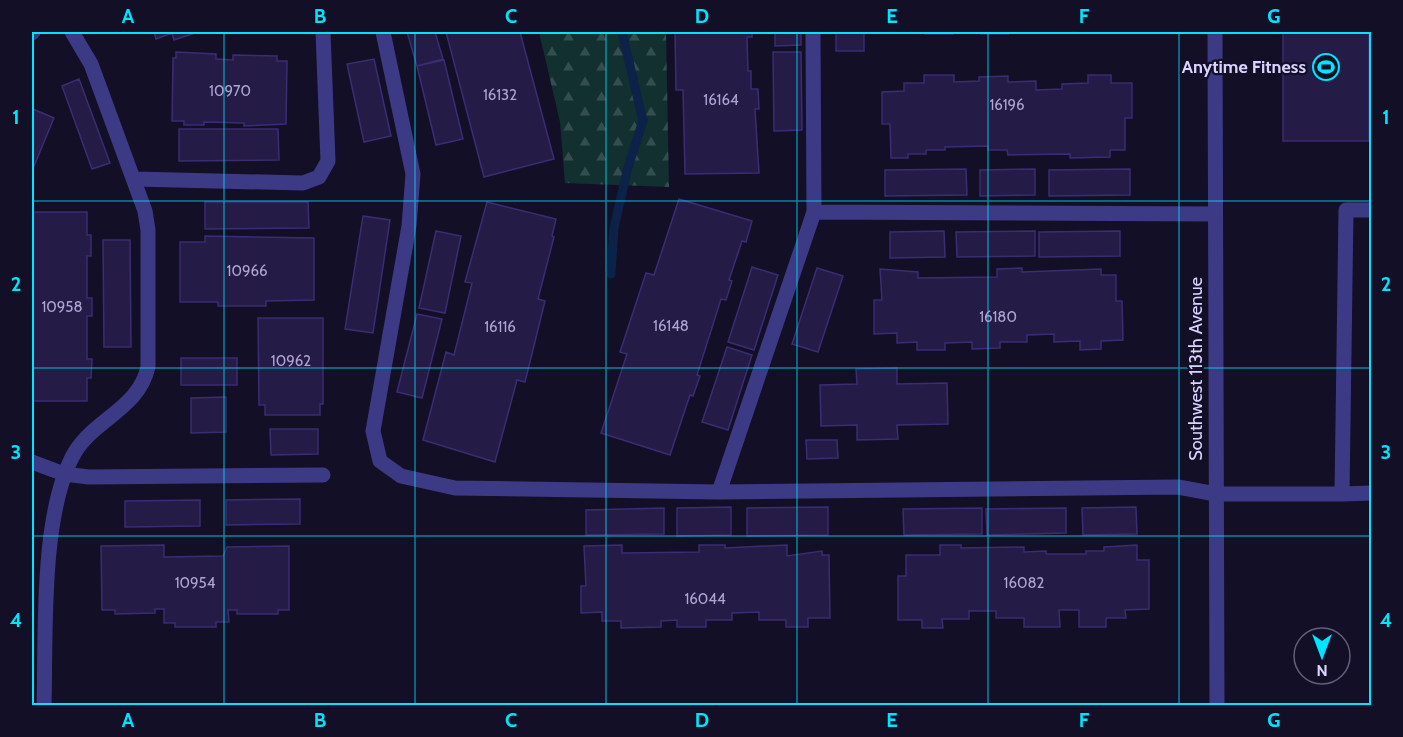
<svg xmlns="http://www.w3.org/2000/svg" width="1403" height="737" viewBox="0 0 1403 737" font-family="Cabin,sans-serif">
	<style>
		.forest { fill: url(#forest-firs) }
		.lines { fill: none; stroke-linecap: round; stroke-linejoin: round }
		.stream { stroke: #0c2248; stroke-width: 9 }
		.building { fill: #241b47; stroke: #3b2d73; stroke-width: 1.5 }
		.lane { stroke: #3d3a85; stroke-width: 15 }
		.street { stroke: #3d3a85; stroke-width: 15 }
		.grid { fill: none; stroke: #00e5ff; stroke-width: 1.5; stroke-opacity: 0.55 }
		.labels { text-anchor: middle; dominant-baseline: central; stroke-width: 4.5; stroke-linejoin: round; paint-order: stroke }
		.number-label { font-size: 15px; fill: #aca6d1 }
		.poi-label { font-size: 18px; font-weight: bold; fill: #d9d4ff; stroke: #130f26; text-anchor: end }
		.street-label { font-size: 18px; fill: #d9d4ff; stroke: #130f26 }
		.neatline { fill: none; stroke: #00e5ff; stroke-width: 2 }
		.grid-label { font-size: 20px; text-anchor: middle; font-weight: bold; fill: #00e5ff }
	</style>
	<defs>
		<pattern id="forest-firs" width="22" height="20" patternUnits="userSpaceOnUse" patternTransform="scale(1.5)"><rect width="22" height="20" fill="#12302f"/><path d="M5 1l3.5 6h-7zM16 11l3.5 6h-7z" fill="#344d4e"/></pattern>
	</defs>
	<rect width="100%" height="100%" fill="#130f26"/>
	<path class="forest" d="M539,32H666L669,187L565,183L560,122Z"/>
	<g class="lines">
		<path class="stream" d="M611,274L614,228L628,167L643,121L622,32"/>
	</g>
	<path class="building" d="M154,32H198L174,40L172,33L156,39Z
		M407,32H435L443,59L417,66Z
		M446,32H520L554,159L484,177Z
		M675,32H752V37H747L748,71H751V89H758L759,109H755L759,173L685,174L683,90H676Z
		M775,32H801V45L775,46Z
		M836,32H864V51H836Z
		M925,32H953V34H925Z
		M980,32H1008V34H981Z
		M1283,32H1369V141H1283Z
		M176,52L216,54V59L233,60V55L277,56V61H287L286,124L244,126V123L204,122V125H184V121H172L173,58H176Z
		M773,52H801L802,130L774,131Z
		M374,59L391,136L364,142L347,64Z
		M444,60L463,139L436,145L417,66Z
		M924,75H954V82L979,81V77L1008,76V82L1036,81V90L1062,89V84L1088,83V75H1111V83H1132V118H1125V150H1110V157L1070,158V154L1008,155L1007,150H988V146L945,147V150H926V154H908V158H891L890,124H882V92L904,91V83H924Z
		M79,79L110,163L92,169L62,86Z
		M1369,102H1372V141H1369Z
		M33,109L54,118L32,171V112Z
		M179,129H278L279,160L179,161Z
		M966,169L967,195L885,196V170Z
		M1035,169V195L980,196V170Z
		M1130,169V195L1049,196V170Z
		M679,199L752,221L746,242L742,241L729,280L732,281L726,300L721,299L697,375L700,376L693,396L690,395L670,455L601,433L627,354L620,352L646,273L654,275Z
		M205,202H308L309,228L205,229Z
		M487,202L556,219L552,236L554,237L538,299L545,301L525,382L517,380L495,462L423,440L446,352L454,355L472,283L465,282Z
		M32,212H87V235H91V256H87V298H92V316H87V359H92L91,378H87V401H32Z
		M363,216L390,220L373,333L345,329Z
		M436,231L461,236L445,313L419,308Z
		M944,231L945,257L890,258V232Z
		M1035,231V256L957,257L956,232Z
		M1120,231V256L1039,257V232Z
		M205,236L314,238V300L266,301V306H218V302H180V242H205Z
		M103,240H130L131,347H104Z
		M752,267L778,275L754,350L728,342Z
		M817,268L843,276L818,352L792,344Z
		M1022,268V272L1101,269V275H1116V301H1122L1123,340L1101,341V349L1080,350V341L1054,342V334L1027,335V342H1000V348L972,349V342L945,343V350H917V342L897,343V333L874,334V300H882L880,269L918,272V278L997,277V269Z
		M417,314L442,319L422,398L397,392Z
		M258,318H323V404H320V415H265V405H259Z
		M727,347L752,355L728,430L702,422Z
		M181,358H237V385H181Z
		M897,368V384L947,383L948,424L897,425L898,439L857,440V425L821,426L820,385L857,384L856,369Z
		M226,397V432L191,433V398Z
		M270,429H318V454L271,455Z
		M806,440H837L838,458L807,459Z
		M300,499V524L226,525V500Z
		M200,500V526L125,527V501Z
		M731,507V535L677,536V508Z
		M828,507V535L747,536V508Z
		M1136,507L1137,534L1083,535L1082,508Z
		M664,508V534L586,535V510Z
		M982,508V534L904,535L903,509Z
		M1066,508V533L987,535L986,509Z
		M164,545V557L223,556L227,547L289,546V610H278V614H237V610H228L229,622H216V627H175V623H164V609H155V613L115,614V610H102L101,546Z
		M622,545V553L699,552V545H725V548L787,545V556L822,551V555H829L830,618H808V627H786V620H759V612L732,613V620H706V627H677V620L661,621V627L621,628V621H602V612L581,613V586H586L584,546Z
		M940,545H961V548L1024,547V552L1046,551V554H1086V551H1104V547L1137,545V560H1149V609L1125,610L1126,618H1106V627H1079V610H1059L1060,627H1024V618H996V611H969V619H942L943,628H922V620H898V576H906V555H940Z"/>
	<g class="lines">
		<path class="lane" d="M383,32L413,174L409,226L373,431L380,461L401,476L455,488L719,492L1178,487L1216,494H1342L1346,210H1372
			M813,32L814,212
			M32,33L33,32
			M135,179L303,183L319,177L328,161L323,32
			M32,462L64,474L89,477L323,475
			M719,492L814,212L1215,214
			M1342,494L1372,493
			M44,706C46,635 40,512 75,452C95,419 139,408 148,367V230L145,211L91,64L72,32"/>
		<path class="street" d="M1215,32L1217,706"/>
	</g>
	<path class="grid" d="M224,32V706M415,32V706M606,32V706M797,32V706M988,32V706M1179,32V706M32,201H1372M32,368H1372M32,536H1372"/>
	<defs>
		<symbol id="stadium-ring" viewBox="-11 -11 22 22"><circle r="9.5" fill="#130f26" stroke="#00e5ff" stroke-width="1.5"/><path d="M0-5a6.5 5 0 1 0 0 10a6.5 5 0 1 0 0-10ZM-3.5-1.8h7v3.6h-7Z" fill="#00e5ff"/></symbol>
	</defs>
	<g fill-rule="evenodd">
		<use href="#stadium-ring" x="1311" y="52" width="30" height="30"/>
	</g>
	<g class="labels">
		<g class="number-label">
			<text x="230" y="91">10970</text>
			<text x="500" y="95">16132</text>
			<text x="721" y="100">16164</text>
			<text x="1007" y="105">16196</text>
			<text x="247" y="271">10966</text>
			<text x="62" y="307">10958</text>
			<text x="998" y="317">16180</text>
			<text x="671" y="326">16148</text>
			<text x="500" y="327">16116</text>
			<text x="291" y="361">10962</text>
			<text x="195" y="583">10954</text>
			<text x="1024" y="583">16082</text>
			<text x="705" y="599">16044</text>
		</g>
		<g class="poi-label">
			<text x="1306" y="67">Anytime Fitness</text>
		</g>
		<g class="street-label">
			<text transform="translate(1196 369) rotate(-90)">Southwest 113th Avenue</text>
		</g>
	</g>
	<rect width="1403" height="737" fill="none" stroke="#130f26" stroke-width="66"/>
	<g transform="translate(1322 656) rotate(180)"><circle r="28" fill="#130f26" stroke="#625e7d" stroke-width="1.5"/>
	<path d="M0-4.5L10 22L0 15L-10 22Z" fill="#00e5ff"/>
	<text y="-9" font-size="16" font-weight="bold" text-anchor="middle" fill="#d9d4ff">N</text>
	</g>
	<rect x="33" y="33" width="1337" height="671" class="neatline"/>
	<g class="grid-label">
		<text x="128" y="23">A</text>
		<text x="320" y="23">B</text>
		<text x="511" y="23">C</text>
		<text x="702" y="23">D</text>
		<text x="892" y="23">E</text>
		<text x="1084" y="23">F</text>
		<text x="1274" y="23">G</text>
		<text x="16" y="124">1</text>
		<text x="1386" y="124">1</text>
		<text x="16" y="291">2</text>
		<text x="1386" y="291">2</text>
		<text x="16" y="459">3</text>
		<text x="1386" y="459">3</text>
		<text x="16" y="627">4</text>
		<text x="1386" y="627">4</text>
		<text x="128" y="727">A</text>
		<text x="320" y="727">B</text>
		<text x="511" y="727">C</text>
		<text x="702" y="727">D</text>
		<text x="892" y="727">E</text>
		<text x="1084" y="727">F</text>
		<text x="1274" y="727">G</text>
	</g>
</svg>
